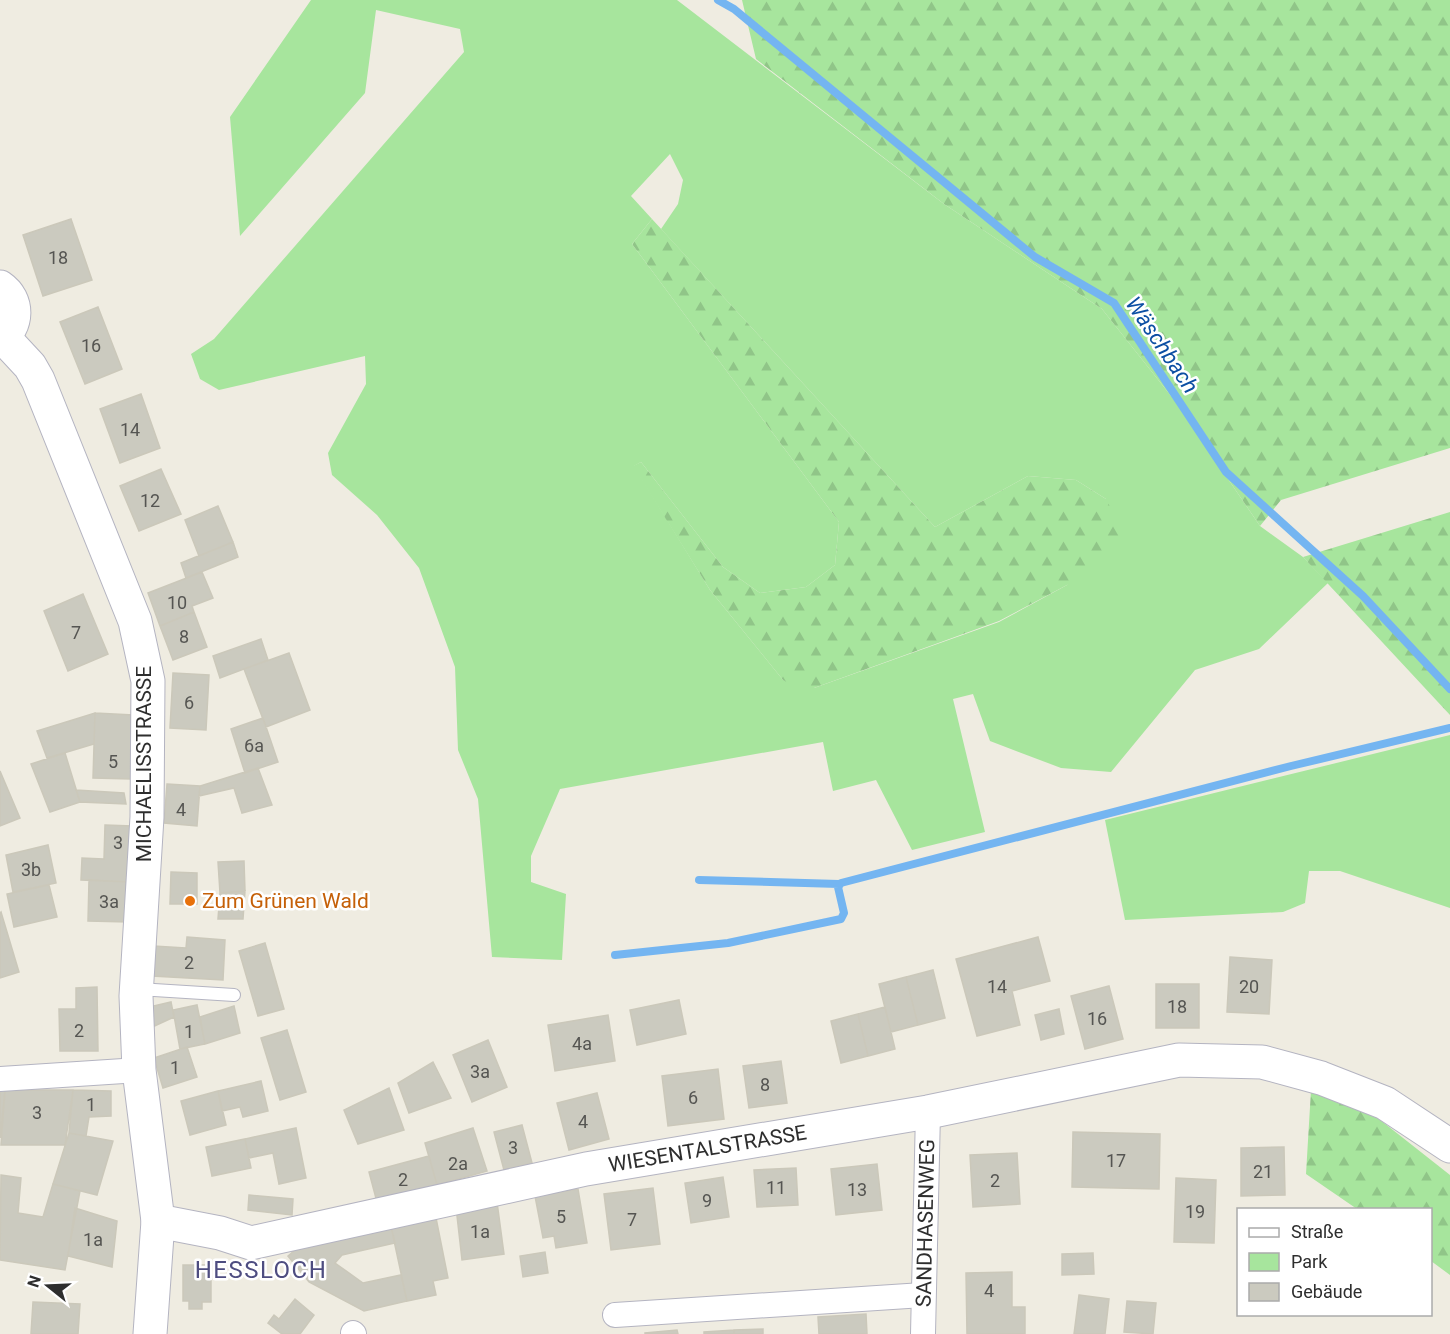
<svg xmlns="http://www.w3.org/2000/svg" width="1450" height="1334" viewBox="0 0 1450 1334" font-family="Roboto,sans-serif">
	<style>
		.green { fill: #a7e59d; fill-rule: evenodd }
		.forest { fill: url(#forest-firs) }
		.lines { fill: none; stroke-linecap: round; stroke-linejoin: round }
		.stream { stroke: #74b5f1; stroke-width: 8 }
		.building { fill: #cbcabf; stroke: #cbc8ba; stroke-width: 1.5 }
		.lane-casing { stroke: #b4b4c1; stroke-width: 14 }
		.street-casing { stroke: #b4b4c1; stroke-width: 26 }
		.secondary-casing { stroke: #b4b4c1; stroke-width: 35 }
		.lane { stroke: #fff; stroke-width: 12 }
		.street { stroke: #fff; stroke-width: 24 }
		.secondary { stroke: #fff; stroke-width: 33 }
		.food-dot { fill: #e8710a; stroke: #fff; stroke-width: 2 }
		.labels { text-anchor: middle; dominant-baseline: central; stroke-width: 5; stroke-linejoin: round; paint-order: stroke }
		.number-label { font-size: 18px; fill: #555552 }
		.street-label { font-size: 21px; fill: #2e2e2e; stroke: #fff }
		.food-label { font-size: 21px; fill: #c56008; stroke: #fff; text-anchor: start }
		.water-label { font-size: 22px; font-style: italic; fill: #0c4fa3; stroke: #fff }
		.quarter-label { font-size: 24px; letter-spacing: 1.5px; fill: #4e4d80; stroke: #fff }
	</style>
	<defs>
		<pattern id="forest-firs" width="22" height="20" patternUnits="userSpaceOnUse" patternTransform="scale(1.5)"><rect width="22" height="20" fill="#a7e59d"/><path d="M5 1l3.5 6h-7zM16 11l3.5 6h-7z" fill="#90c588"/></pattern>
	</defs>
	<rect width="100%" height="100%" fill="#efece1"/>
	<path class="green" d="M311,0H677L944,204L1102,309L1175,401L1260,526L1303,557L1328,583L1259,649L1195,670L1111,772L1061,768L990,741L973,694L953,699L985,832L912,850L876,780L833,791L823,742L560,789L531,856V882L566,894L562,960L492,957L478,799L458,750L455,667L419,568L377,515L332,475L328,453L366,384L365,356L219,390L200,379L191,354L214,339L464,52L460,29L376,10L365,93L240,236L230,117ZM670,154L683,180L678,204L661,229L935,527L1028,476L1076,480L1106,499L1067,585L999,622L814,688L783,680L710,590L634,466L641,462L723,567L760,593L806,587L835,565L839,522L632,244L652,219L631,196Z
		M1450,735V908L1340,871H1309L1305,903L1283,912L1125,920L1105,820Z"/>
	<path class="forest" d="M742,0H1450V448L1281,500L1260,526L1175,401L1102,309L944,204L756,59Z
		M652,219L935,527L1028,476L1076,480L1106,499L1126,537L1067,585L999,621L814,688L801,690L783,680L710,590L633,466L641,462L723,567L760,593L806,587L835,565L839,522L632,244Z
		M1450,512V715L1303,557Z
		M1311,1090L1379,1119L1450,1175V1275L1431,1261L1430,1210L1357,1209L1306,1174Z"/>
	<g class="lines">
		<path class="stream" d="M718,0L734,9L1035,257L1114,303L1226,472L1363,596L1450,689
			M699,880L839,884
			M615,955L728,943L841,919L844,913L838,887L841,883L1291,766L1450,728"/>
	</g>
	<path class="building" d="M71,219L92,280L43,296L23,235Z
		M98,307L122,369L85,384L60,322Z
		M141,394L160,448L120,463L100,409Z
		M161,469L181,514L139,531L120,486Z
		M218,506L233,542L199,556L185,520Z
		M233,542L238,557L186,578L181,563Z
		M202,572L213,598L192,606L194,612L160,626L148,593Z
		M83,594L108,654L68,671L44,611Z
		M194,612L207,647L173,660L160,626Z
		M261,639L268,660L220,678L213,656Z
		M289,653L310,710L266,727L244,669Z
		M173,673L209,675L206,730L170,728Z
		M95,713L94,744L47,758L37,731Z
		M95,713L133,715L131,779L93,778Z
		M263,718L278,762L245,773L231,729Z
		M65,753L80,802L50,812L31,764Z
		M258,768L272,805L242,813L234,788L199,796L200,786Z
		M0,771L20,818L0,826Z
		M167,784L200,786L197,826L164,823Z
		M76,790L124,793L126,804L80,802Z
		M105,825L132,826L130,882L81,880L82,858L104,859Z
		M48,845L56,883L13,892L6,855Z
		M244,861L245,891L220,893L218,862Z
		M171,872L197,873V904H170Z
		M89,880L130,882L128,922L88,921Z
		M49,885L57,917L14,927L7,894Z
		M245,891L243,919H218L220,893Z
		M1,912L19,972L0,978V913Z
		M187,937L225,940L223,980L152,976L154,946L186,948Z
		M1038,937L1050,981L1012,991L1020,1025L977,1036L956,959Z
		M265,943L284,1009L258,1016L239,951Z
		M1230,957L1272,960L1269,1014L1227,1012Z
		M933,970L945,1018L918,1025L906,977Z
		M906,977L918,1025L891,1032L879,984Z
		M1156,984H1199V1028H1156Z
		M1109,986L1123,1039L1085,1049L1071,996Z
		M97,987L98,1051H60L59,1009H76V988Z
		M679,1000L686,1034L637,1045L630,1010Z
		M171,1002L174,1017L148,1029L149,1007Z
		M197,1005L205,1044L180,1049L173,1010Z
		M234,1006L240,1033L205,1044L200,1017Z
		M885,1007L895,1049L868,1056L858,1014Z
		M1059,1009L1064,1034L1041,1040L1035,1015Z
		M858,1014L868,1056L841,1063L831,1021Z
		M608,1015L615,1061L555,1071L548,1025Z
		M287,1030L306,1092L280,1100L261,1038Z
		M488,1040L507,1087L472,1102L453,1055Z
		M187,1047L197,1077L163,1088L154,1058Z
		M781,1061L787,1103L749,1108L743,1066Z
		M433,1062L451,1098L409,1113L398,1083Z
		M718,1069L724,1119L668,1126L662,1076Z
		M261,1081L268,1111L243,1117L240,1107L222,1111L218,1091Z
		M389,1088L404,1130L358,1144L344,1110Z
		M0,1090H5L0,1138Z
		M5,1090H73L65,1145H1Z
		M73,1090L111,1091V1116L89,1117L86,1136L69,1133Z
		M218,1091L226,1125L190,1135L181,1101Z
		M597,1093L609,1139L569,1150L557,1103Z
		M522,1125L532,1163L504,1170L494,1132Z
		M296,1128L306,1178L279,1184L273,1153L249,1158L245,1139Z
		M473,1128L487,1171L437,1185L425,1143Z
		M1073,1132L1160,1134L1159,1189L1072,1187Z
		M69,1133L113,1141L97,1195L53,1184Z
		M245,1139L251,1168L212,1176L206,1147Z
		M1284,1147L1285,1195L1241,1196V1148Z
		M1017,1153L1020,1204L973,1207L970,1155Z
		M429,1156L437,1185L377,1202L369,1172Z
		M877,1164L882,1210L836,1215L831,1169Z
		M796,1168L798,1205L757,1207L754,1170Z
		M1,1175L21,1178L18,1213L43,1217L53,1184L80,1191L65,1270L0,1260Z
		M723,1177L729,1217L691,1223L685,1183Z
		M1176,1178L1216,1180L1214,1243L1174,1242Z
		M653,1188L660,1244L611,1250L604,1194Z
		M578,1189L587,1243L556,1248L554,1236L543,1238L535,1196Z
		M249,1195L293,1199L292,1215L248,1210Z
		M497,1202L504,1254L462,1260L456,1207Z
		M75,1208L117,1221L112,1267L68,1256Z
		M435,1213L448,1278L433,1281L436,1295L407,1301L390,1222Z
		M390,1222L395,1243L342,1255L335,1263L363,1283L401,1275L407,1301L364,1311L309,1282L288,1256L308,1239Z
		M545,1252L548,1273L523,1277L520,1256Z
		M1093,1253L1094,1274L1062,1275V1254Z
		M183,1265H211V1302H202V1309H189V1301H183Z
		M1012,1272V1307H1025V1334H967L966,1273Z
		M1079,1295L1109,1299L1105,1334H1074Z
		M295,1299L314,1315L300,1334H282L268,1323L274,1315L279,1319Z
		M1127,1301L1156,1303L1153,1334L1124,1332Z
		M33,1302L80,1304L78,1334H31Z
		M866,1314L867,1334H819L818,1317Z
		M763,1329V1334H734V1330Z
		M677,1330L678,1334H645V1333Z
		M734,1330V1334H704V1332Z"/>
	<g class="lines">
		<defs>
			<path id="lane" d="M138,989L234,995"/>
			<g id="street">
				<path d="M0,1079L139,1070"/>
				<path d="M615,1315L923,1295"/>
				<path d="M353,1333L354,1334"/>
				<path id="s1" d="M923,1334L928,1112"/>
			</g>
			<g id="secondary">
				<path d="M0,287C19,300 18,326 0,339"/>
				<path d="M3,337L30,366L38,380L135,621L148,681L147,817L136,996L139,1070L158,1221L150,1334"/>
				<path id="s2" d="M158,1221L220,1233L251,1243L586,1169L928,1112L1179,1060L1262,1062L1321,1078L1385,1103L1450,1146"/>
			</g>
		</defs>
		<use href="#lane" class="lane-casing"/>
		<use href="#street" class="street-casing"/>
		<use href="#secondary" class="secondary-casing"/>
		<use href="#lane" class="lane"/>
		<use href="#street" class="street"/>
		<use href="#secondary" class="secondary"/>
	</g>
	<circle class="food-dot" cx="190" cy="901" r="6"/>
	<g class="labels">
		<g class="number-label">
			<text x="58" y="257">18</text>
			<text x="91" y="345">16</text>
			<text x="130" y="429">14</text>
			<text x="150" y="500">12</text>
			<text x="177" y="602">10</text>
			<text x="76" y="632">7</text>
			<text x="184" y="636">8</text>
			<text x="189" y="702">6</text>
			<text x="254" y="745">6a</text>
			<text x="113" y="761">5</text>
			<text x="181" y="809">4</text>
			<text x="118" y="842">3</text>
			<text x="31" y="869">3b</text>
			<text x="109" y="901">3a</text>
			<text x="189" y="962">2</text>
			<text x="997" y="986">14</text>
			<text x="1249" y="986">20</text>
			<text x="1177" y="1006">18</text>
			<text x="1097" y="1018">16</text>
			<text x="79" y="1030">2</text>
			<text x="189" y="1031">1</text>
			<text x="582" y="1043">4a</text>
			<text x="175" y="1067">1</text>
			<text x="480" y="1071">3a</text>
			<text x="765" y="1084">8</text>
			<text x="693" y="1097">6</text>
			<text x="91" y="1104">1</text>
			<text x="37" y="1112">3</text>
			<text x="583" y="1121">4</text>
			<text x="513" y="1147">3</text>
			<text x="1116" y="1160">17</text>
			<text x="458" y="1163">2a</text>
			<text x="1263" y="1171">21</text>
			<text x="403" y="1179">2</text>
			<text x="995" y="1180">2</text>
			<text x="776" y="1187">11</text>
			<text x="857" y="1189">13</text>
			<text x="707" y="1200">9</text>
			<text x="1195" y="1211">19</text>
			<text x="561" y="1216">5</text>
			<text x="632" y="1219">7</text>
			<text x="480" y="1231">1a</text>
			<text x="93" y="1239">1a</text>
			<text x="989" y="1290">4</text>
		</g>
		<g class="street-label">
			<text transform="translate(144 764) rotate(-90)">MICHAELISSTRASSE</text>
			<text stroke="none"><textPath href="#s2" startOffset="562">WIESENTALSTRASSE</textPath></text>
			<text stroke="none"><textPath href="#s1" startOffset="111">SANDHASENWEG</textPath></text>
		</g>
		<g class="food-label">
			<text x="202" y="901">Zum Grünen Wald</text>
		</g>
		<g class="water-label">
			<text transform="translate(1162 345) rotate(56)">Wäschbach</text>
		</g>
		<g class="quarter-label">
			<text x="261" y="1270">HESSLOCH</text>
		</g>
	</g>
	<rect x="1237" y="1208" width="195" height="108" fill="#ffffff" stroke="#ababab" stroke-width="1.5"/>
	<rect x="1249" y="1228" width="30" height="9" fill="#ffffff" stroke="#ababab" stroke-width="1.5"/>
	<text x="1291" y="1238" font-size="18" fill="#2e2e2e">Straße</text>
	<rect x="1249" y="1253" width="30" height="18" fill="#a7e59d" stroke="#ababab" stroke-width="1.5"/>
	<text x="1291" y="1268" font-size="18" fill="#2e2e2e">Park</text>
	<rect x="1249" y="1283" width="30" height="18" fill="#cbcabf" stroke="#ababab" stroke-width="1.5"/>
	<text x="1291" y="1298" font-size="18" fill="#2e2e2e">Gebäude</text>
	<g transform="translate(48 1286) rotate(288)" stroke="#ffffff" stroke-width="4.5" paint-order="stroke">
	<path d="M0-4.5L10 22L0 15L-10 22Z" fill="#2e2e2e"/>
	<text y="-9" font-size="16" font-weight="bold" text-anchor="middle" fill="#2e2e2e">N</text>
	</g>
</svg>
